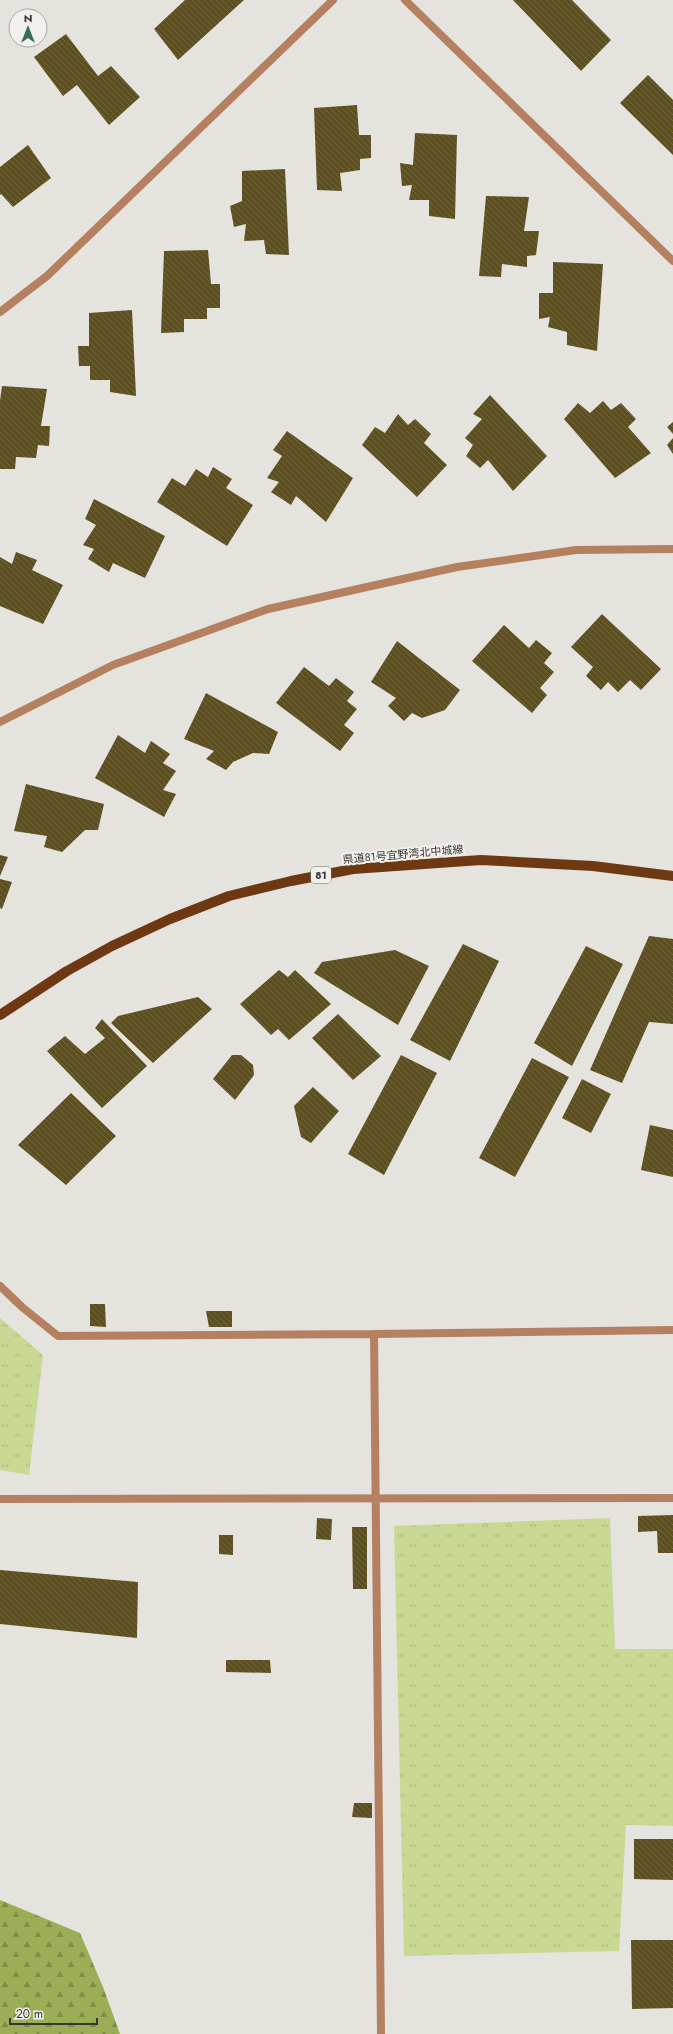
<svg xmlns="http://www.w3.org/2000/svg" width="673" height="2034" viewBox="0 0 673 2034" font-family="Jost,'Noto Sans JP',sans-serif">
	<style>
		.grass { fill: url(#grass-tufts) }
		.forest { fill: url(#forest-firs) }
		.building { fill: url(#building-back-hatch) }
		.lines { fill: none; stroke-linecap: round; stroke-linejoin: round }
		.lane { stroke: #b58060; stroke-width: 8 }
		.street { stroke: #b58060; stroke-width: 8 }
		.primary { stroke: #6e3812; stroke-width: 10 }
		.labels { text-anchor: middle; dominant-baseline: central; stroke-width: 4; stroke-linejoin: round; paint-order: stroke }
		.shield { fill: #f2f0ec; stroke: #6d6c6a; stroke-width: 1 }
		.shield-label { font-size: 10px; font-weight: bold; fill: #343432 }
		.street-label { font-size: 11px; fill: #343432; stroke: #f2f0ec }
	</style>
	<defs>
		<pattern id="grass-tufts" width="24" height="20" patternUnits="userSpaceOnUse"><rect width="24" height="20" fill="#c9d993"/><path d="M3 7l-1-3M5 7V3M7 7l1-3M15 17l-1-3M17 17v-4M19 17l1-3" fill="none" stroke="#adbb7f"/></pattern>
		<pattern id="forest-firs" width="22" height="20" patternUnits="userSpaceOnUse"><rect width="22" height="20" fill="#9bae55"/><path d="M5 1l3.5 6h-7zM16 11l3.5 6h-7z" fill="#7f8e47"/></pattern>
		<pattern id="building-back-hatch" width="6" height="6" patternUnits="userSpaceOnUse"><rect width="6" height="6" fill="#5d4f1e"/><path d="M-1 5l2 2M0 0l6 6M5-1l2 2" fill="none" stroke="#71663f"/></pattern>
	</defs>
	<rect width="100%" height="100%" fill="#e4e3de"/>
	<path class="grass" d="M0,1318L43,1355L29,1475L0,1470Z
		M610,1518L615,1649H673V1826L626,1825L619,1951L404,1956L394,1526Z"/>
	<path class="forest" d="M0,1900L80,1933L103,1987L120,2034H0Z"/>
	<path class="building" d="M185,0H244L178,60L154,29Z
		M513,0H572L611,40L581,71Z
		M66,34L98,76L111,66L140,97L109,125L77,85L63,96L34,57Z
		M648,75L673,100V155L620,103Z
		M357,105L359,135H371V158L360,159V170L340,173L342,191L317,190L314,108Z
		M415,133L457,135L455,219L429,216V200H409L412,185L402,186L400,163L413,165Z
		M28,145L51,178L13,207L1,194L0,195V167Z
		M285,169L289,255L266,254L264,240L244,241L246,224L234,227L230,206L242,201V171Z
		M486,196L529,197L524,231H539L536,255L527,256V267L502,264L501,277L479,276Z
		M208,250L211,284H220V308H207V319H184V332L161,333L164,251Z
		M553,262L603,264L597,351L567,345V332L548,327L550,317L539,319V293H553Z
		M132,310L136,396L110,392V380H90V366H79L78,346H89V313Z
		M2,386L47,389L41,426H50L49,446L38,445L36,458L16,457L15,469H0V401Z
		M490,395L547,456L513,491L488,460L480,468L466,456L473,445L465,438L482,419L473,414Z
		M603,401L611,410L621,403L636,419L628,427L651,453L615,478L564,419L578,403L590,413Z
		M398,414L408,425L415,419L431,434L424,443L447,465L417,497L362,445L375,427L385,433Z
		M673,422V434L667,427Z
		M287,431L353,478L326,522L296,496L291,505L271,492L279,482L267,478L282,456L273,450Z
		M673,438V454L667,445Z
		M213,467L232,479L226,488L253,505L227,546L157,502L172,478L185,486L196,469L208,477Z
		M94,499L165,536L145,578L113,563L109,572L88,559L94,549L83,545L96,525L85,519Z
		M16,552L37,560L32,570L63,585L43,624L0,606V557L12,564Z
		M602,614L661,669L641,690L630,680L618,692L608,682L601,690L586,676L593,667L571,647Z
		M504,625L529,648L536,640L552,653L544,663L554,672L540,688L547,695L532,713L472,661Z
		M397,641L460,690L445,710L422,718L412,713L404,721L388,706L396,698L371,682Z
		M304,667L329,686L336,678L354,692L347,701L357,709L344,725L354,733L340,751L276,703Z
		M206,693L278,732L269,754L253,753L233,762L226,770L206,759L214,751L184,739Z
		M118,735L145,753L151,741L170,754L163,763L176,771L163,790L176,794L164,817L95,778Z
		M26,784L104,804L98,830H85L62,852L44,847L47,836L14,831Z
		M0,855L8,857L0,876Z
		M0,879L12,882L2,909L0,908Z
		M649,936L673,939V1024L649,1022L622,1083L590,1070Z
		M463,944L499,961L450,1061L410,1040Z
		M586,946L623,964L572,1066L534,1043Z
		M395,950L429,966L398,1025L314,973L322,962Z
		M279,970L288,977L295,970L331,1004L289,1040L278,1029L271,1035L240,1004Z
		M198,997L212,1009L153,1063L111,1023L118,1016Z
		M338,1014L381,1056L353,1080L312,1038Z
		M102,1019L147,1066L102,1108L47,1051L65,1036L85,1054L105,1038L95,1028Z
		M232,1055H241L253,1065L254,1075L235,1100L213,1079Z
		M401,1055L437,1073L384,1175L348,1154Z
		M532,1058L569,1077L515,1177L479,1158Z
		M582,1079L611,1094L591,1133L562,1118Z
		M313,1087L339,1111L311,1143L301,1137L294,1106Z
		M71,1093L116,1136L66,1185L18,1145Z
		M650,1125L673,1130V1177L641,1170Z
		M90,1304H105L106,1327L90,1326Z
		M206,1311H232V1327H209Z
		M673,1515V1553H658L657,1531L638,1532V1516Z
		M317,1518L332,1519L331,1540L316,1539Z
		M352,1527H367V1589H353Z
		M219,1535H233V1555L219,1554Z
		M0,1570L138,1582L137,1638L0,1624Z
		M226,1660H270L271,1673L226,1672Z
		M354,1803H372V1818L352,1817Z
		M634,1839H673V1880L634,1879Z
		M631,1940H673V2008L632,2009Z"/>
	<g class="lines">
		<path class="lane" d="M405,0L673,261
			M0,312L47,276L333,0
			M0,722L113,665L268,609L457,567L576,550L673,549"/>
		<path class="street" d="M0,1286L22,1307L58,1336L374,1334
			M0,1499L673,1498
			M381,2034L374,1334L673,1330"/>
		<path class="primary" d="M0,1015L67,971L112,946L170,919L229,896L291,881L353,869L481,860L593,866L673,876"/>
	</g>
	<g class="labels">
		<rect class="shield" x="311" y="867" width="20" height="16" rx="3"/>
		<g class="shield-label">
			<text x="321" y="875">81</text>
		</g>
		<g class="street-label">
			<text transform="translate(403 854) rotate(-5)">県道81号宜野湾北中城線</text>
		</g>
	</g>
	<g transform="translate(28 28)"><circle r="19" fill="#f2f0ec" stroke="#a6a5a2"/>
	<path d="M0-3L7 15L0 10L-7 15Z" fill="#326d57"/>
	<text y="-6" font-size="11" font-weight="bold" text-anchor="middle" fill="#343432">N</text>
	</g>
	<path d="M10 2018v6h87v-6" fill="none" stroke="#343432" stroke-width="2"/>
	<text x="16" y="2018" font-size="12" fill="#343432" stroke="#f2f0ec" stroke-width="3" paint-order="stroke">20 m</text>
</svg>
